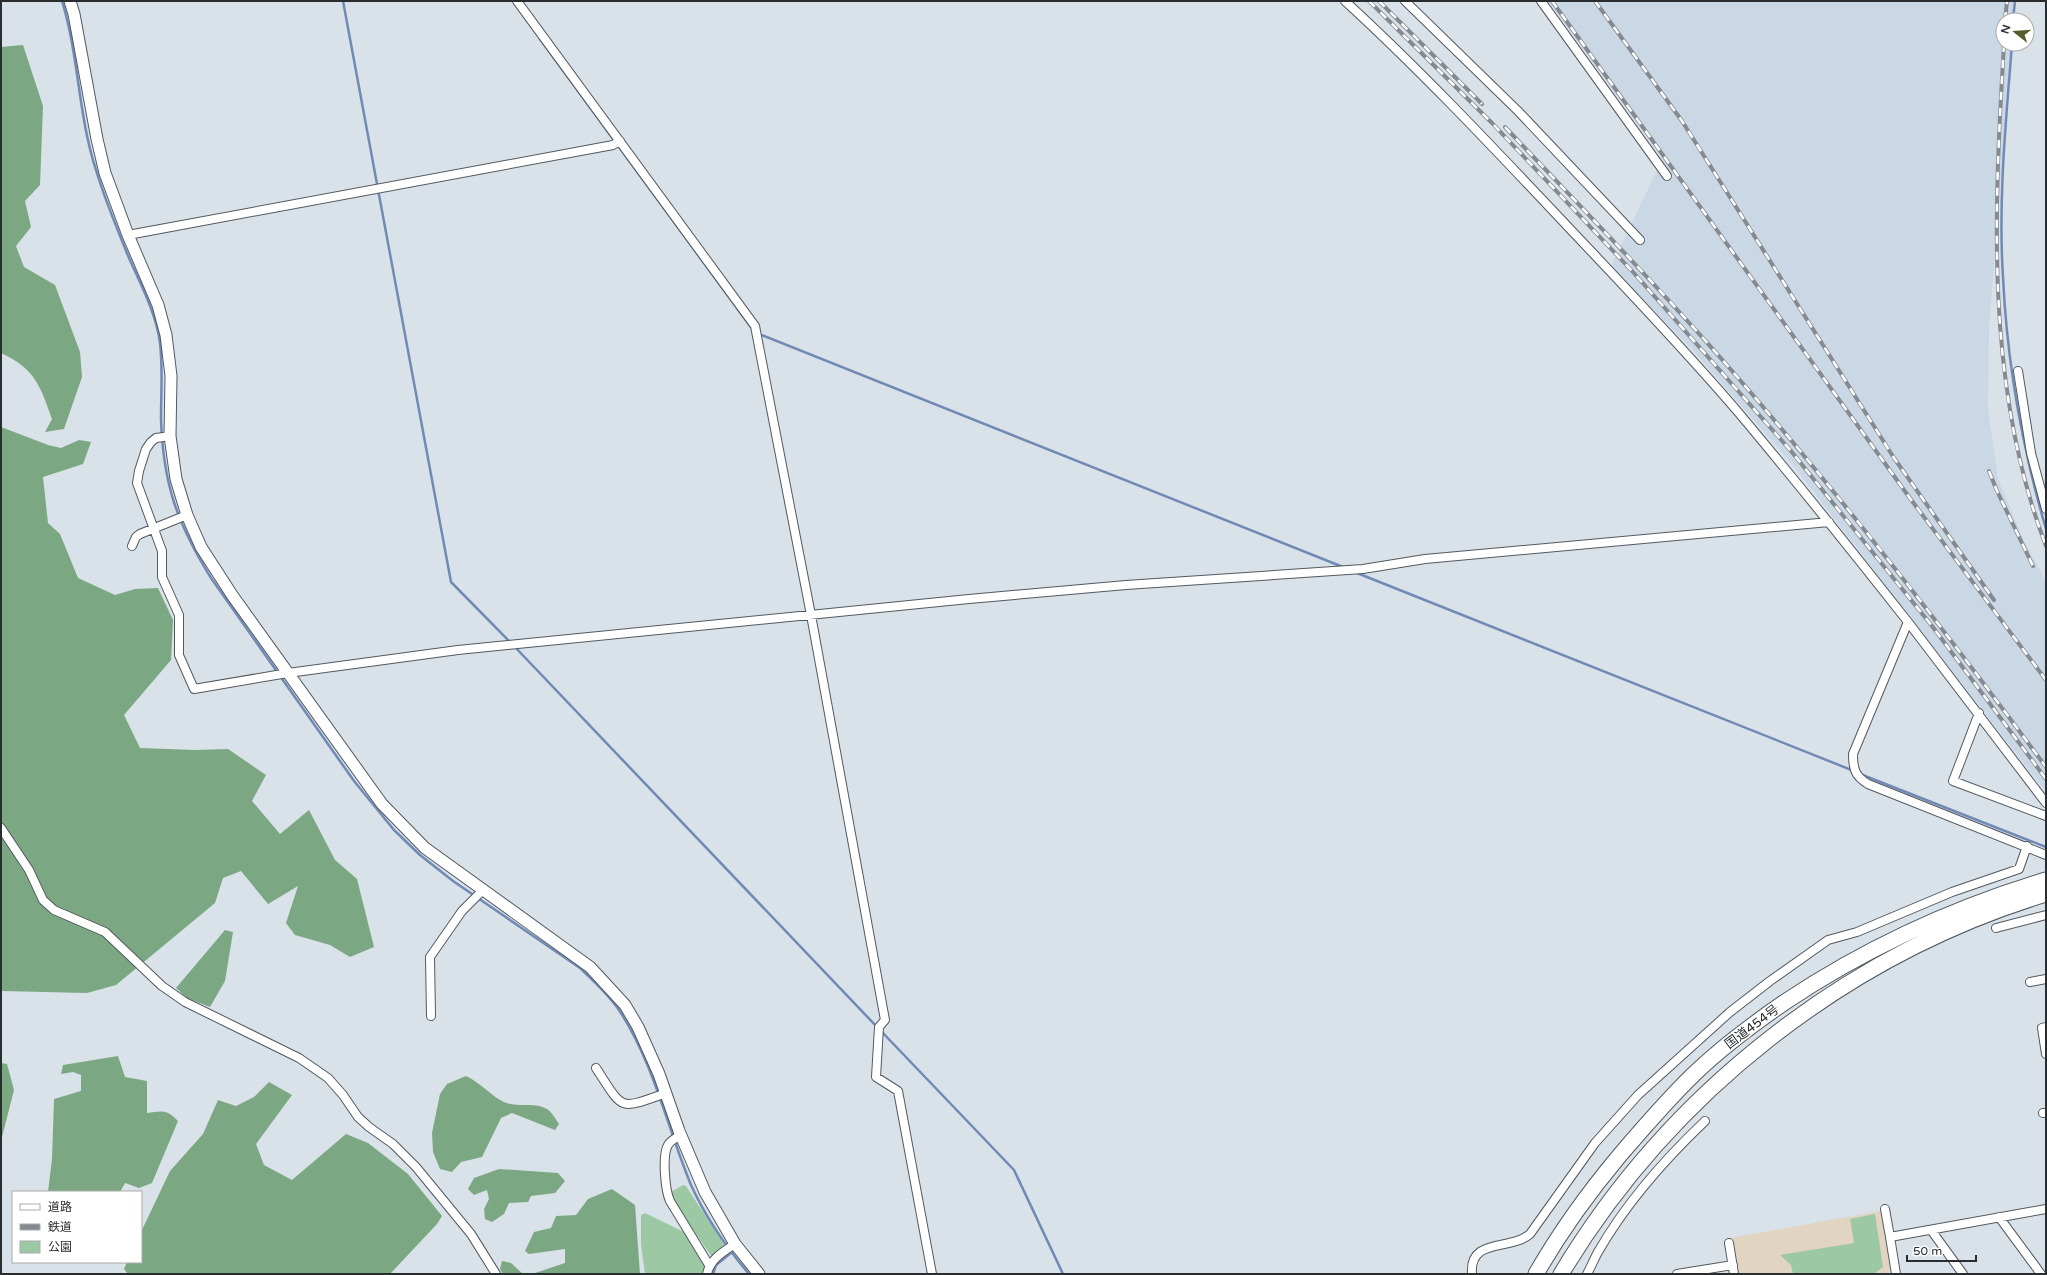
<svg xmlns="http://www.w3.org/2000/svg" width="2047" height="1275" viewBox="0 0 2047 1275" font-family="'Varela Round','Noto Sans JP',sans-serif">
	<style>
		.built { fill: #cad7e5 }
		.education { fill: #e1d4c0 }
		.green { fill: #9cc8a3 }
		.forest { fill: #7ba883 }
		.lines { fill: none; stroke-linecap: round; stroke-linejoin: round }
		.stream { stroke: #718ab5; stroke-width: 2.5 }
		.street-casing { stroke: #525960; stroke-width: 10 }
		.secondary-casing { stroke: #525960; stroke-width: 13 }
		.highway-casing { stroke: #525960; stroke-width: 17 }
		.street { stroke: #fff; stroke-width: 8 }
		.secondary { stroke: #fff; stroke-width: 11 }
		.highway { stroke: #fff; stroke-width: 15 }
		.rail-casing { stroke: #858a90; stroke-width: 4 }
		.rail { stroke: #fff; stroke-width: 2.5; stroke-dasharray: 8; stroke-linecap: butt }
		.labels { text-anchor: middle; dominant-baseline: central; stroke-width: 3; stroke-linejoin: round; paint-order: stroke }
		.street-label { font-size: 13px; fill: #2a2d30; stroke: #fff }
	</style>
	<rect width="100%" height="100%" fill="#d9e1e9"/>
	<path class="built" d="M1548,1H2014L2012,20H2003V44H2011L1989,328L1988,409L1998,479L2024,541L2046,581V792L1792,464L1690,347L1611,266L1663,158Z"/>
	<path class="education" d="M1881,1211L1890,1269L1888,1274H1737L1731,1238Z"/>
	<path class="green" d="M683,1185L686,1186L725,1246L712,1257L671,1198V1192Z
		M645,1213L688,1234L704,1265V1274H645L641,1245V1215Z
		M1875,1214L1883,1267L1874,1274H1793L1791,1265L1780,1255L1854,1243L1850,1219Z"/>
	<path class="forest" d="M23,45L43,106L40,185L25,201L31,227L16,246L24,267L55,285L80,352L82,377L64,429L45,432L52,419C40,385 35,369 1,353V47Z
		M1,427L48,445L61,448L79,440L91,442L83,464L43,477L48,523L60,534L78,578L115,595L135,589L158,588L173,620L171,660L124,715L140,748L195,750L228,749L266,775L252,801L280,834L309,810L335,860L357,879L374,947L350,957L330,945L295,935L286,923L298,886L268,904L241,871L223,878L215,903L116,985L87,993L1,991Z
		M225,930L233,932L225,981L210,1007L187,998L176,988Z
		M118,1056L125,1077L147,1081V1113C162,1111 167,1109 178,1121L152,1183L139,1188L125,1183L120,1192H48L52,1159L54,1099L81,1091V1075L73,1072L61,1074L63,1065Z
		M1,1063L7,1064L14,1090L1,1141Z
		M466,1076C481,1083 489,1094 502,1101C516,1109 533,1101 547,1109C552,1112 556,1120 559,1124L555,1130L512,1113L501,1118L482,1157L461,1162L452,1172L440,1169L433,1152L432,1133L440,1094L447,1084Z
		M269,1082L292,1095L256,1144L264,1165L292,1180L346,1134L368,1143L408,1174L442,1216L437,1224L390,1274H128L124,1269L127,1262H141V1232L170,1171L203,1134L218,1100L236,1106L254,1097Z
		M499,1169L558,1173L565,1181L555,1193L531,1196L528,1202L509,1203L504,1214L492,1222L485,1219L484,1209L489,1199L487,1190L474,1195L468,1189L474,1178Z
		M612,1189L635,1205L640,1274H532L565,1263V1249L529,1254L525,1251L534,1232L551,1228L556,1216L576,1215L588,1199Z
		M502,1261L511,1263L523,1274H503L500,1269Z"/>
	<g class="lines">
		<path class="stream" d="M62,1C79,56 78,115 96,170C105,200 117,229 129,258C141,285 156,313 160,343C163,368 161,393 161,419C163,484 177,523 211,578L354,781L394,830L420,855L453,881L580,968C594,981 609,995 619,1010C654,1063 667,1127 691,1185C705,1216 727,1248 749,1274
			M343,1L451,582L511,643
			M2013,20L2015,1
			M540,39L753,330
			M2012,44C2006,121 1998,199 2003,277C2007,363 2022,447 2046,529
			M759,334L1343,567
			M1357,573L1854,771
			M514,646L878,1028
			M1860,774L2046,847
			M881,1031L1014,1170L1063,1274
			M713,1274L716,1265L732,1252"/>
		<defs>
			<path id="street" d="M517,1L755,326L811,615L885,1020L879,1027L876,1077L898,1091L932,1274
				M1345,1C1418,68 1487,141 1555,213C1617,279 1680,344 1738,412C1796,481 1852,551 1908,622L1853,754C1853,769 1855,776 1868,784L2046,855
				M1405,1L1518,111L1640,240
				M1541,1L1667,176
				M128,235L613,145L620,141
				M2018,371L2031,453L2046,509
				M170,436L156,438L151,442L146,449L139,471L137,483L162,551V577L179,615V655L194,689L288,673L458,650L969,599L1126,585L1363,569L1425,559L1829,522
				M132,546L136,537L140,534L187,515
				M1908,622L2046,803
				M1979,713L1953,781L2046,816
				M1,828L29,870L43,900L54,910L105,932L162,986L185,1002L299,1058L328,1078L343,1095L358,1117L369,1127L393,1144L416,1167L471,1234L496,1274
				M1996,928L2046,915
				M2030,982L2046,979
				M431,1016L430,957L462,911L483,890
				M2046,1027L2042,1028L2046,1054
				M596,1068C624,1111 618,1110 666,1093
				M2043,1113H2046
				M681,1135C676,1138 671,1140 668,1145C662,1155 665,1190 670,1201L709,1265
				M1885,1209L1890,1237
				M1999,1217L2041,1274
				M1931,1230L1963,1274
				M1729,1243L1734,1274
				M707,1274C710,1259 723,1252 735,1244
				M1472,1274C1469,1237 1511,1251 1530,1234L1595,1143L1638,1095L1730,1012L1770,981L1828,940L1857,932L1952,892L2019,869L2027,846
				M1587,1274C1591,1267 1594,1259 1598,1252C1626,1203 1665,1159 1705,1121
				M1677,1274L1733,1265
				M1896,1274L1890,1237L2046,1209"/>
			<path id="secondary" d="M70,1L74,14L97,139L105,173L128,235L158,305L166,335L171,376L170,436L176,479L187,515L201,547L232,595L382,804L425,848L590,967L625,1005L638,1027L659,1074L679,1131L705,1192L735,1244L759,1274"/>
			<path id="highway" d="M1536,1274C1560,1232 1589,1192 1620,1155C1644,1127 1668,1099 1694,1074C1722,1047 1753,1024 1785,1002C1866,948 1953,908 2046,880
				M1561,1274C1669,1094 1845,955 2046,894"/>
		</defs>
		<use href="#street" class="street-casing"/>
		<use href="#secondary" class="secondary-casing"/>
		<use href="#highway" class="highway-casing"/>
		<use href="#street" class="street"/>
		<use href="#secondary" class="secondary"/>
		<use href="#highway" class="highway"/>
		<defs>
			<path id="rail" d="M1369,1L1492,123L1633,272L1791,451L1932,626L2046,779
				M1379,1L1482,104
				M1552,1L1912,501L2046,680
				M1595,1L1682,121L1894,458L1994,600
				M2005,20L2007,1
				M2004,44C1994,212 1985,386 2046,546
				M1505,127C1579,205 1655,283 1726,364C1839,493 1944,629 2046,767
				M1989,471L1997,491L2033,566"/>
		</defs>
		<use href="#rail" class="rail-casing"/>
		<use href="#rail" class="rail"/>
	</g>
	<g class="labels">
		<g class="street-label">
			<text transform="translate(1752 1027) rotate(-37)">国道454号</text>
		</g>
	</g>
	<rect width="2047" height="1275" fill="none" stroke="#2a2d30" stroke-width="4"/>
	<rect x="12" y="1191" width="130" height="72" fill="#ffffff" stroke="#aaabac"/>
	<rect x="20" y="1204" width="20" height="6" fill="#ffffff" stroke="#aaabac"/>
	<text x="48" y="1211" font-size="12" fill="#2a2d30">道路</text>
	<rect x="20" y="1224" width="20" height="6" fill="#858a90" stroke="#aaabac"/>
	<text x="48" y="1231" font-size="12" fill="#2a2d30">鉄道</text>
	<rect x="20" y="1241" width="20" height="12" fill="#9cc8a3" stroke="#aaabac"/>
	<text x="48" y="1251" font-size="12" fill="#2a2d30">公園</text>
	<g transform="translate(2015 32) rotate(287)"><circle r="19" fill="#ffffff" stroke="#aaabac"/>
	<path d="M0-3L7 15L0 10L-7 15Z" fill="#585c2a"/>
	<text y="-6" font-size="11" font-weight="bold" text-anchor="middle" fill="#2a2d30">N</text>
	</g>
	<path d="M1907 1255v6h69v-6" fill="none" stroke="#2a2d30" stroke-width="2"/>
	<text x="1913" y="1255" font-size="12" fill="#2a2d30" stroke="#ffffff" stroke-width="3" paint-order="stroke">50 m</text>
</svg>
